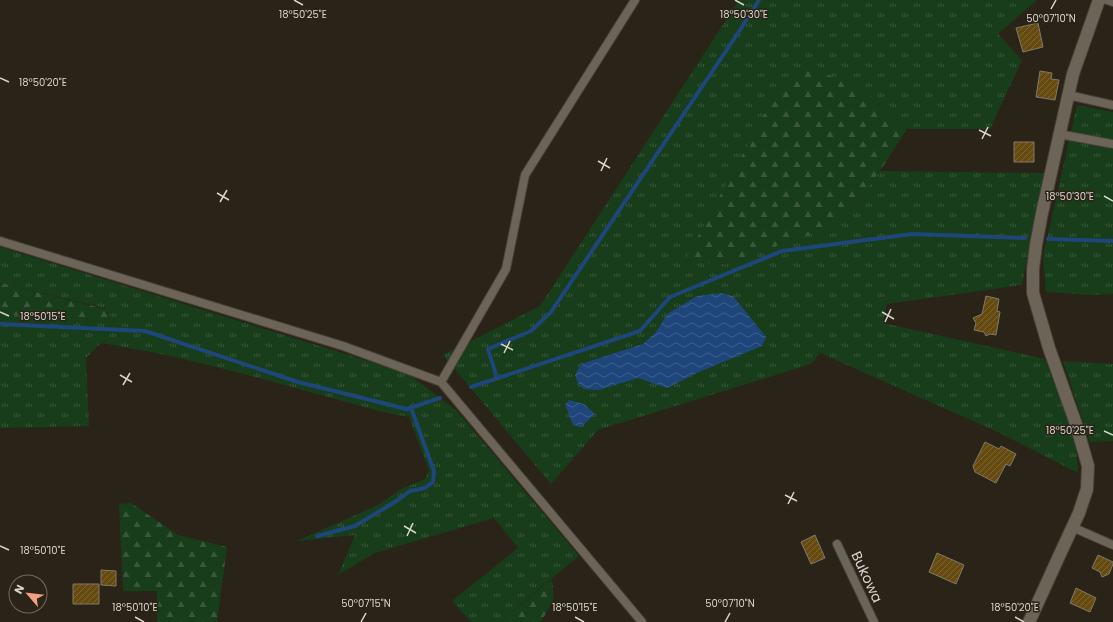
<svg xmlns="http://www.w3.org/2000/svg" width="1113" height="622" viewBox="0 0 1113 622" font-family="Poppins,sans-serif">
	<style>
		.grass { fill: url(#grass-tufts) }
		.forest { fill: url(#forest-firs) }
		.water { fill: url(#water-waves) }
		.lines { fill: none; stroke-linecap: round; stroke-linejoin: round }
		.stream { stroke: #1e467b; stroke-width: 4 }
		.building { fill: url(#building-hatch); stroke: #80796b }
		.lane-casing { stroke: #454037; stroke-width: 10 }
		.street-casing { stroke: #454037; stroke-width: 14 }
		.lane { stroke: #6c6457; stroke-width: 8 }
		.street { stroke: #6c6457; stroke-width: 12 }
		.ticks { fill: none; stroke: #d8d4cc; stroke-width: 1.5 }
		.labels { text-anchor: middle; dominant-baseline: central; stroke-width: 3; stroke-linejoin: round; paint-order: stroke }
		.street-label { font-size: 14px; fill: #d8d4cc; stroke: #2a2317 }
		.ticks-label { font-size: 10px; text-anchor: middle; fill: #d8d4cc; stroke: #2a2317; stroke-width: 3; stroke-linejoin: round; paint-order: stroke }
	</style>
	<defs>
		<pattern id="grass-tufts" width="24" height="20" patternUnits="userSpaceOnUse"><rect width="24" height="20" fill="#183d1b"/><path d="M3 7l-1-3M5 7V3M7 7l1-3M15 17l-1-3M17 17v-4M19 17l1-3" fill="none" stroke="#39583b"/></pattern>
		<pattern id="forest-firs" width="22" height="20" patternUnits="userSpaceOnUse"><rect width="22" height="20" fill="#183d1b"/><path d="M5 1l3.5 6h-7zM16 11l3.5 6h-7z" fill="#39583b"/></pattern>
		<pattern id="water-waves" width="16" height="10" patternUnits="userSpaceOnUse"><rect width="16" height="10" fill="#1e467b"/><path d="M0 5q4-4 8 0t8 0" fill="none" stroke="#3e608d"/></pattern>
		<pattern id="building-hatch" width="6" height="6" patternUnits="userSpaceOnUse"><rect width="6" height="6" fill="#664b10"/><path d="M-1 1l2-2M0 6l6-6M5 7l2-2" fill="none" stroke="#7b6432"/></pattern>
	</defs>
	<rect width="100%" height="100%" fill="#2a2317"/>
	<path class="grass" d="M739,0H1037L998,34L1022,60L990,129H907L855,82L685,260L724,264L850,211L880,171L1044,173L1022,285L887,304L883,323L1045,359L1076,442L1078,473L1000,433L820,353L811,364L598,430L551,484L443,355L540,306Z
		M1077,105L1113,112V294L1091,295L1046,292L1043,257Z
		M0,247L407,373L456,410L579,556L499,622H471L452,601L518,548L494,518L375,553L338,575L355,535L297,541L378,505L401,489L425,479L429,471L409,417L383,412C290,387 196,358 101,343L86,358L89,426L0,428V315L111,317L105,308L0,283Z
		M1063,361L1113,364V441L1090,442Z"/>
	<path class="forest" d="M807,70L855,82L907,129L880,171L850,211L815,233L724,264L685,260L777,91Z
		M0,283L105,309L112,318L0,315Z
		M131,503L178,535L227,547L217,622H157V591H123L119,504Z
		M552,579L554,599L541,622H499Z"/>
	<path class="water" d="M721,293L733,296L766,337L762,346L699,372L667,388L638,378L599,390L584,389L578,383L575,375L581,364L643,344L657,331L667,314L697,296Z
		M569,400L584,404L595,414L581,427L573,425L565,405Z"/>
	<g class="lines">
		<path class="stream" d="M1048,239L1113,241
			M0,324L145,331L298,382L407,409L440,398
			M497,378L488,349L531,331L551,312L738,33L759,0
			M471,387L640,331L670,297L782,251L912,234L1025,238
			M317,536L355,526L398,500L410,491L425,488L433,482L434,471L411,408"/>
	</g>
	<path class="building" d="M1038,23L1043,47L1023,52L1016,28Z
		M1040,71L1052,73L1051,79L1059,80L1055,100L1036,97Z
		M1014,142H1034V162H1014Z
		M986,296L999,299L997,311L1000,312L996,335L990,334L986,336L984,332L974,330L976,323L973,318L982,314Z
		M985,442L999,449L1001,446L1016,454L1010,466L1006,464L996,483L975,472L973,466Z
		M815,535L825,558L811,564L801,542Z
		M937,553L964,565L956,584L929,572Z
		M1098,555L1113,562V564L1109,574L1102,577L1100,572L1092,568Z
		M101,570L116,571V586L101,585Z
		M73,584H99V604H73Z
		M1076,588L1096,598L1090,612L1070,603Z"/>
	<g class="lines">
		<defs>
			<path id="lane" d="M1107,0L1113,2
				M1068,95L1113,105
				M1059,134L1113,144
				M0,241L343,346L441,382L642,622
				M441,382L506,269L525,175L635,0
				M1072,527L1113,545
				M837,544L874,622"/>
			<path id="street" d="M1029,622L1060,554L1079,513L1087,489L1088,466L1076,424L1049,348L1033,293V269L1036,245L1042,213L1073,74L1099,0"/>
		</defs>
		<use href="#lane" class="lane-casing"/>
		<use href="#street" class="street-casing"/>
		<use href="#lane" class="lane"/>
		<use href="#street" class="street"/>
	</g>
	<path class="ticks" d="M294,0L303,5M735,0L744,5M1051,9L1056,0M0,78L9,82M979,130L991,136M982,139L988,127M598,161L610,168M601,171L607,158M217,193L229,200M1104,196L1113,201M220,202L227,190M0,312L9,316M882,312L894,319M885,322L891,309M501,344L513,350M504,353L510,341M120,375L132,382M123,385L130,373M1104,431L1113,435M785,495L797,501M788,504L794,492M404,526L416,533M407,536L413,523M0,546L9,550M135,617L144,622M575,617L584,622M1015,617L1024,622M361,622L366,613M725,622L730,613"/>
	<g class="labels">
		<g class="street-label">
			<text transform="translate(867 577) rotate(65)">Bukowa</text>
		</g>
	</g>
	<g class="ticks-label">
		<text x="303" y="18">18°50'25"E</text>
		<text x="744" y="18">18°50'30"E</text>
		<text x="1051" y="22">50°07'10"N</text>
		<text x="43" y="86">18°50'20"E</text>
		<text x="1070" y="200">18°50'30"E</text>
		<text x="43" y="320">18°50'15"E</text>
		<text x="1070" y="434">18°50'25"E</text>
		<text x="43" y="554">18°50'10"E</text>
		<text x="366" y="607">50°07'15"N</text>
		<text x="730" y="607">50°07'10"N</text>
		<text x="135" y="611">18°50'10"E</text>
		<text x="575" y="611">18°50'15"E</text>
		<text x="1015" y="611">18°50'20"E</text>
	</g>
	<g transform="translate(28 594) rotate(298)"><circle r="19" fill="#2a2317" stroke="#706a5f"/>
	<path d="M0-3L7 15L0 10L-7 15Z" fill="#f39f83"/>
	<text y="-6" font-size="11" font-weight="bold" text-anchor="middle" fill="#d8d4cc">N</text>
	</g>
</svg>
